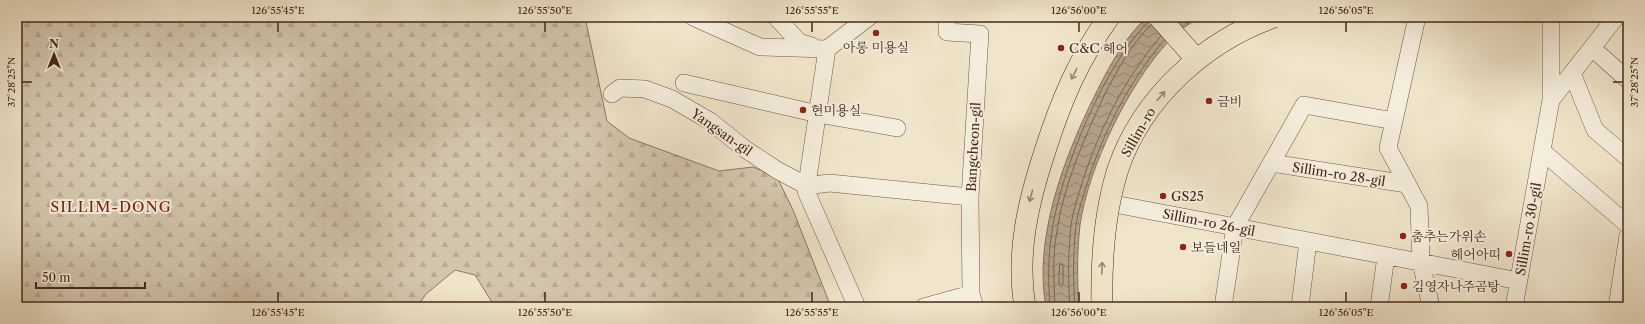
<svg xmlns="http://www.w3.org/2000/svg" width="1645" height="324" viewBox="0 0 1645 324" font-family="'Libre Caslon Text','Noto Serif KR',serif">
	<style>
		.forest { fill: url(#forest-firs); stroke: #8c7664 }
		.water { fill: url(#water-waves); stroke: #897360 }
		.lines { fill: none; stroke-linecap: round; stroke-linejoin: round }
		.shore { stroke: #7e6654; stroke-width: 1 }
		.minor-casing { stroke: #705746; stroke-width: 18 }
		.major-casing { stroke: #45281a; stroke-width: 22 }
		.minor { stroke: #f5eedd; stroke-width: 17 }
		.major { stroke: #f0e5cb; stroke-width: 21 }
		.major-bridge-casing { stroke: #45281a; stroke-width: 22; stroke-linecap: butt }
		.major-bridge { stroke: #f0e5cb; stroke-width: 21 }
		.oneway { stroke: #9a8672 }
		.ticks { fill: none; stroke: #45281a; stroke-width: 1.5 }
		.poi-dot { fill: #8f2418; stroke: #f5eedd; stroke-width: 1.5 }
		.labels { text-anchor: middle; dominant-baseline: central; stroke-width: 4; stroke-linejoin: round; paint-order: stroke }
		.poi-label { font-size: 13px; fill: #45281a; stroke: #f5eedd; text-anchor: start }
		.street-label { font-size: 13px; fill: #45281a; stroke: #f5eedd }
		.quarter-label { font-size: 15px; letter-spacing: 1px; fill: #7a1f14; stroke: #f5eedd }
		.neatline { fill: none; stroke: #45281a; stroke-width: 1.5 }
		.ticks-label { font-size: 10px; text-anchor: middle; fill: #45281a }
	</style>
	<defs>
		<pattern id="forest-firs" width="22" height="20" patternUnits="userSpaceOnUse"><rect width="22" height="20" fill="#d3c5ad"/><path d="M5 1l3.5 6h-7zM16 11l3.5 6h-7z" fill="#b6a994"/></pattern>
		<pattern id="water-waves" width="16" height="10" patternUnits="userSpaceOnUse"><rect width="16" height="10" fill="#b6a58f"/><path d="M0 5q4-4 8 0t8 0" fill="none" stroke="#968674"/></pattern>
	</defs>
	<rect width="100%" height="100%" fill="#f0e5cb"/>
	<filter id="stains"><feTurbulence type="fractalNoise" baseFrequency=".005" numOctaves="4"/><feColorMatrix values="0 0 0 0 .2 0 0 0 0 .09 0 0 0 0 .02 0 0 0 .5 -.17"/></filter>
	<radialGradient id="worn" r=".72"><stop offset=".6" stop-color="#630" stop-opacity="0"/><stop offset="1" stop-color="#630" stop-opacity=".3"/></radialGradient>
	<path class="forest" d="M17,17H585L607,121L629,138L719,171L753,167L777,177L793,210L831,307H495L475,275L455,270L426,294L417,307H17Z"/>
	<path class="water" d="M1147,17H1200C1189,24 1178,31 1169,41C1129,83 1088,168 1080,225C1077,252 1077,280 1079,307H1046C1033,238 1065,155 1095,95C1109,67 1124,38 1147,17Z"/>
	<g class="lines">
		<path class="shore" d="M1060,264L1063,265V285L1061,287L1059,284Z
			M1050,307C1048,281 1048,257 1052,231C1061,170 1104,65 1149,21
			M1055,307C1054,281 1052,257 1057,231C1064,184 1084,139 1104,96C1117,71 1130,45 1151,25
			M1070,307C1068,280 1068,252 1071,225C1073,210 1078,197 1082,183C1099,130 1124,79 1161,36
			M1075,307C1073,280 1073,252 1076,225C1078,211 1083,197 1087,184C1103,132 1129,82 1164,40"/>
		<defs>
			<path id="minor" d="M693,17L760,47L827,49
				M776,17L799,42L812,46
				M947,17V32L980,34L970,197L971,294L975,307
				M1417,17L1388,148L1419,206L1421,262L1431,307
				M1592,48L1628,80
				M1572,73L1595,130L1628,158
				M684,83L818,114L897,128
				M612,94L620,88L645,89L672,99L710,121L745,149L777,170L807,186L829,183L970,197
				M1551,100L1616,17
				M1542,151L1628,225
				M1271,163L1407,184
				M1109,203L1519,281
				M857,307L806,191L827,49L869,17
				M924,307L971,294
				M1223,307L1235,227L1304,105L1394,121
				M1300,307L1308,241
				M1379,307L1386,256
				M1514,307L1551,100V17
				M1617,307L1628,236"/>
			<path id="major" d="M1025,307C1016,254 1028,202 1045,151C1061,101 1078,60 1109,17"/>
		</defs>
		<use href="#minor" class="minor-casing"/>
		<use href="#major" class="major-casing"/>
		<use href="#minor" class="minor"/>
		<use href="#major" class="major"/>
		<defs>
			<path id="major-bridge" d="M1159,17L1197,60
				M1102,307C1101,261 1104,213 1118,169C1142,98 1205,41 1274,17"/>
		</defs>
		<use href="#major-bridge" class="major-bridge-casing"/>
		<use href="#major-bridge" class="major-bridge"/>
	</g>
	<defs><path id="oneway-shaft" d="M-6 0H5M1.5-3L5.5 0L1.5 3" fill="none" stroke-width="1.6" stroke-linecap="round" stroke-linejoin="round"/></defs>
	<g class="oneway">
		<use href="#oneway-shaft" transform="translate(1074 74) rotate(117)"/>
		<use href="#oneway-shaft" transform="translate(1161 96) rotate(-50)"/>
		<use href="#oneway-shaft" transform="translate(1031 196) rotate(105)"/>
		<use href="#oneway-shaft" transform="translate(1102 268) rotate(-87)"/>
	</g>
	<path class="ticks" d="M278,22V32M545,22V32M812,22V32M1079,22V32M1346,22V32M22,82H32M1613,82H1623M278,292V302M545,292V302M812,292V302M1079,292V302M1346,292V302"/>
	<g class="poi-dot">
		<circle cx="876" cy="33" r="4"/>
		<circle cx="1061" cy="48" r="4"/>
		<circle cx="1209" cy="101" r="4"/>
		<circle cx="803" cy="110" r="4"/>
		<circle cx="1163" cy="196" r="4"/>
		<circle cx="1403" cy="236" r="4"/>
		<circle cx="1183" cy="247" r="4"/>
		<circle cx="1509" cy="254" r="4"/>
		<circle cx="1404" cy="286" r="4"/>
	</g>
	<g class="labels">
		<g class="poi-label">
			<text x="876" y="47" text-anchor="middle">아롱 미용실</text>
			<text x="1069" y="48">C&amp;C 헤어</text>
			<text x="1217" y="101">금비</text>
			<text x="811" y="110">현미용실</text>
			<text x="1171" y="196">GS25</text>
			<text x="1411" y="236">춤추는가위손</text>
			<text x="1191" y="247">보들네일</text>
			<text x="1501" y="254" text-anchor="end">헤어아띠</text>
			<text x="1412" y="286">김영자나주곰탕</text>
		</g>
		<g class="street-label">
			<text transform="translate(722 132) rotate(35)">Yangsan-gil</text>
			<text transform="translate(1138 132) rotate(-60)">Sillim-ro</text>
			<text transform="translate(973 147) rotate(-87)">Bangcheon-gil</text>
			<text transform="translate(1339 174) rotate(9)">Sillim-ro 28-gil</text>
			<text transform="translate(1209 222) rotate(11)">Sillim-ro 26-gil</text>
			<text transform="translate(1528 229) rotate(-80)">Sillim-ro 30-gil</text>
		</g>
		<g class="quarter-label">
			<text x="111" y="206">SILLIM-DONG</text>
		</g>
	</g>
	<rect width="1645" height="324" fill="none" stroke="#f0e5cb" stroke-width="44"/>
	<g transform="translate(54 54)" stroke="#f5eedd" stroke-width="3" paint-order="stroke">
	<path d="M0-3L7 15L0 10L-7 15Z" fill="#45281a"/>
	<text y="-6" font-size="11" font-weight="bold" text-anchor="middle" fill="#45281a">N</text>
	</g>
	<path d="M36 282v6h109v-6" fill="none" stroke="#45281a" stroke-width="2"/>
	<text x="42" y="282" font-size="12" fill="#45281a" stroke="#f5eedd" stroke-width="3" paint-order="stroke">50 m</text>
	<rect x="22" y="22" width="1601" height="280" class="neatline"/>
	<g class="ticks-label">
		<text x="278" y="14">126°55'45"E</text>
		<text x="545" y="14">126°55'50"E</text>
		<text x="812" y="14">126°55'55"E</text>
		<text x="1079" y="14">126°56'00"E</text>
		<text x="1346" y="14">126°56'05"E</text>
		<text transform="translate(11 82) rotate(-90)" y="4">37°28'25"N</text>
		<text transform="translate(1634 82) rotate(-90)" y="4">37°28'25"N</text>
		<text x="278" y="316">126°55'45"E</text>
		<text x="545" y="316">126°55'50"E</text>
		<text x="812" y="316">126°55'55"E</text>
		<text x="1079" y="316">126°56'00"E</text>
		<text x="1346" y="316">126°56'05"E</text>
	</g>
	<rect width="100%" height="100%" filter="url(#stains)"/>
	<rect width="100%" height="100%" fill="url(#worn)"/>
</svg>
